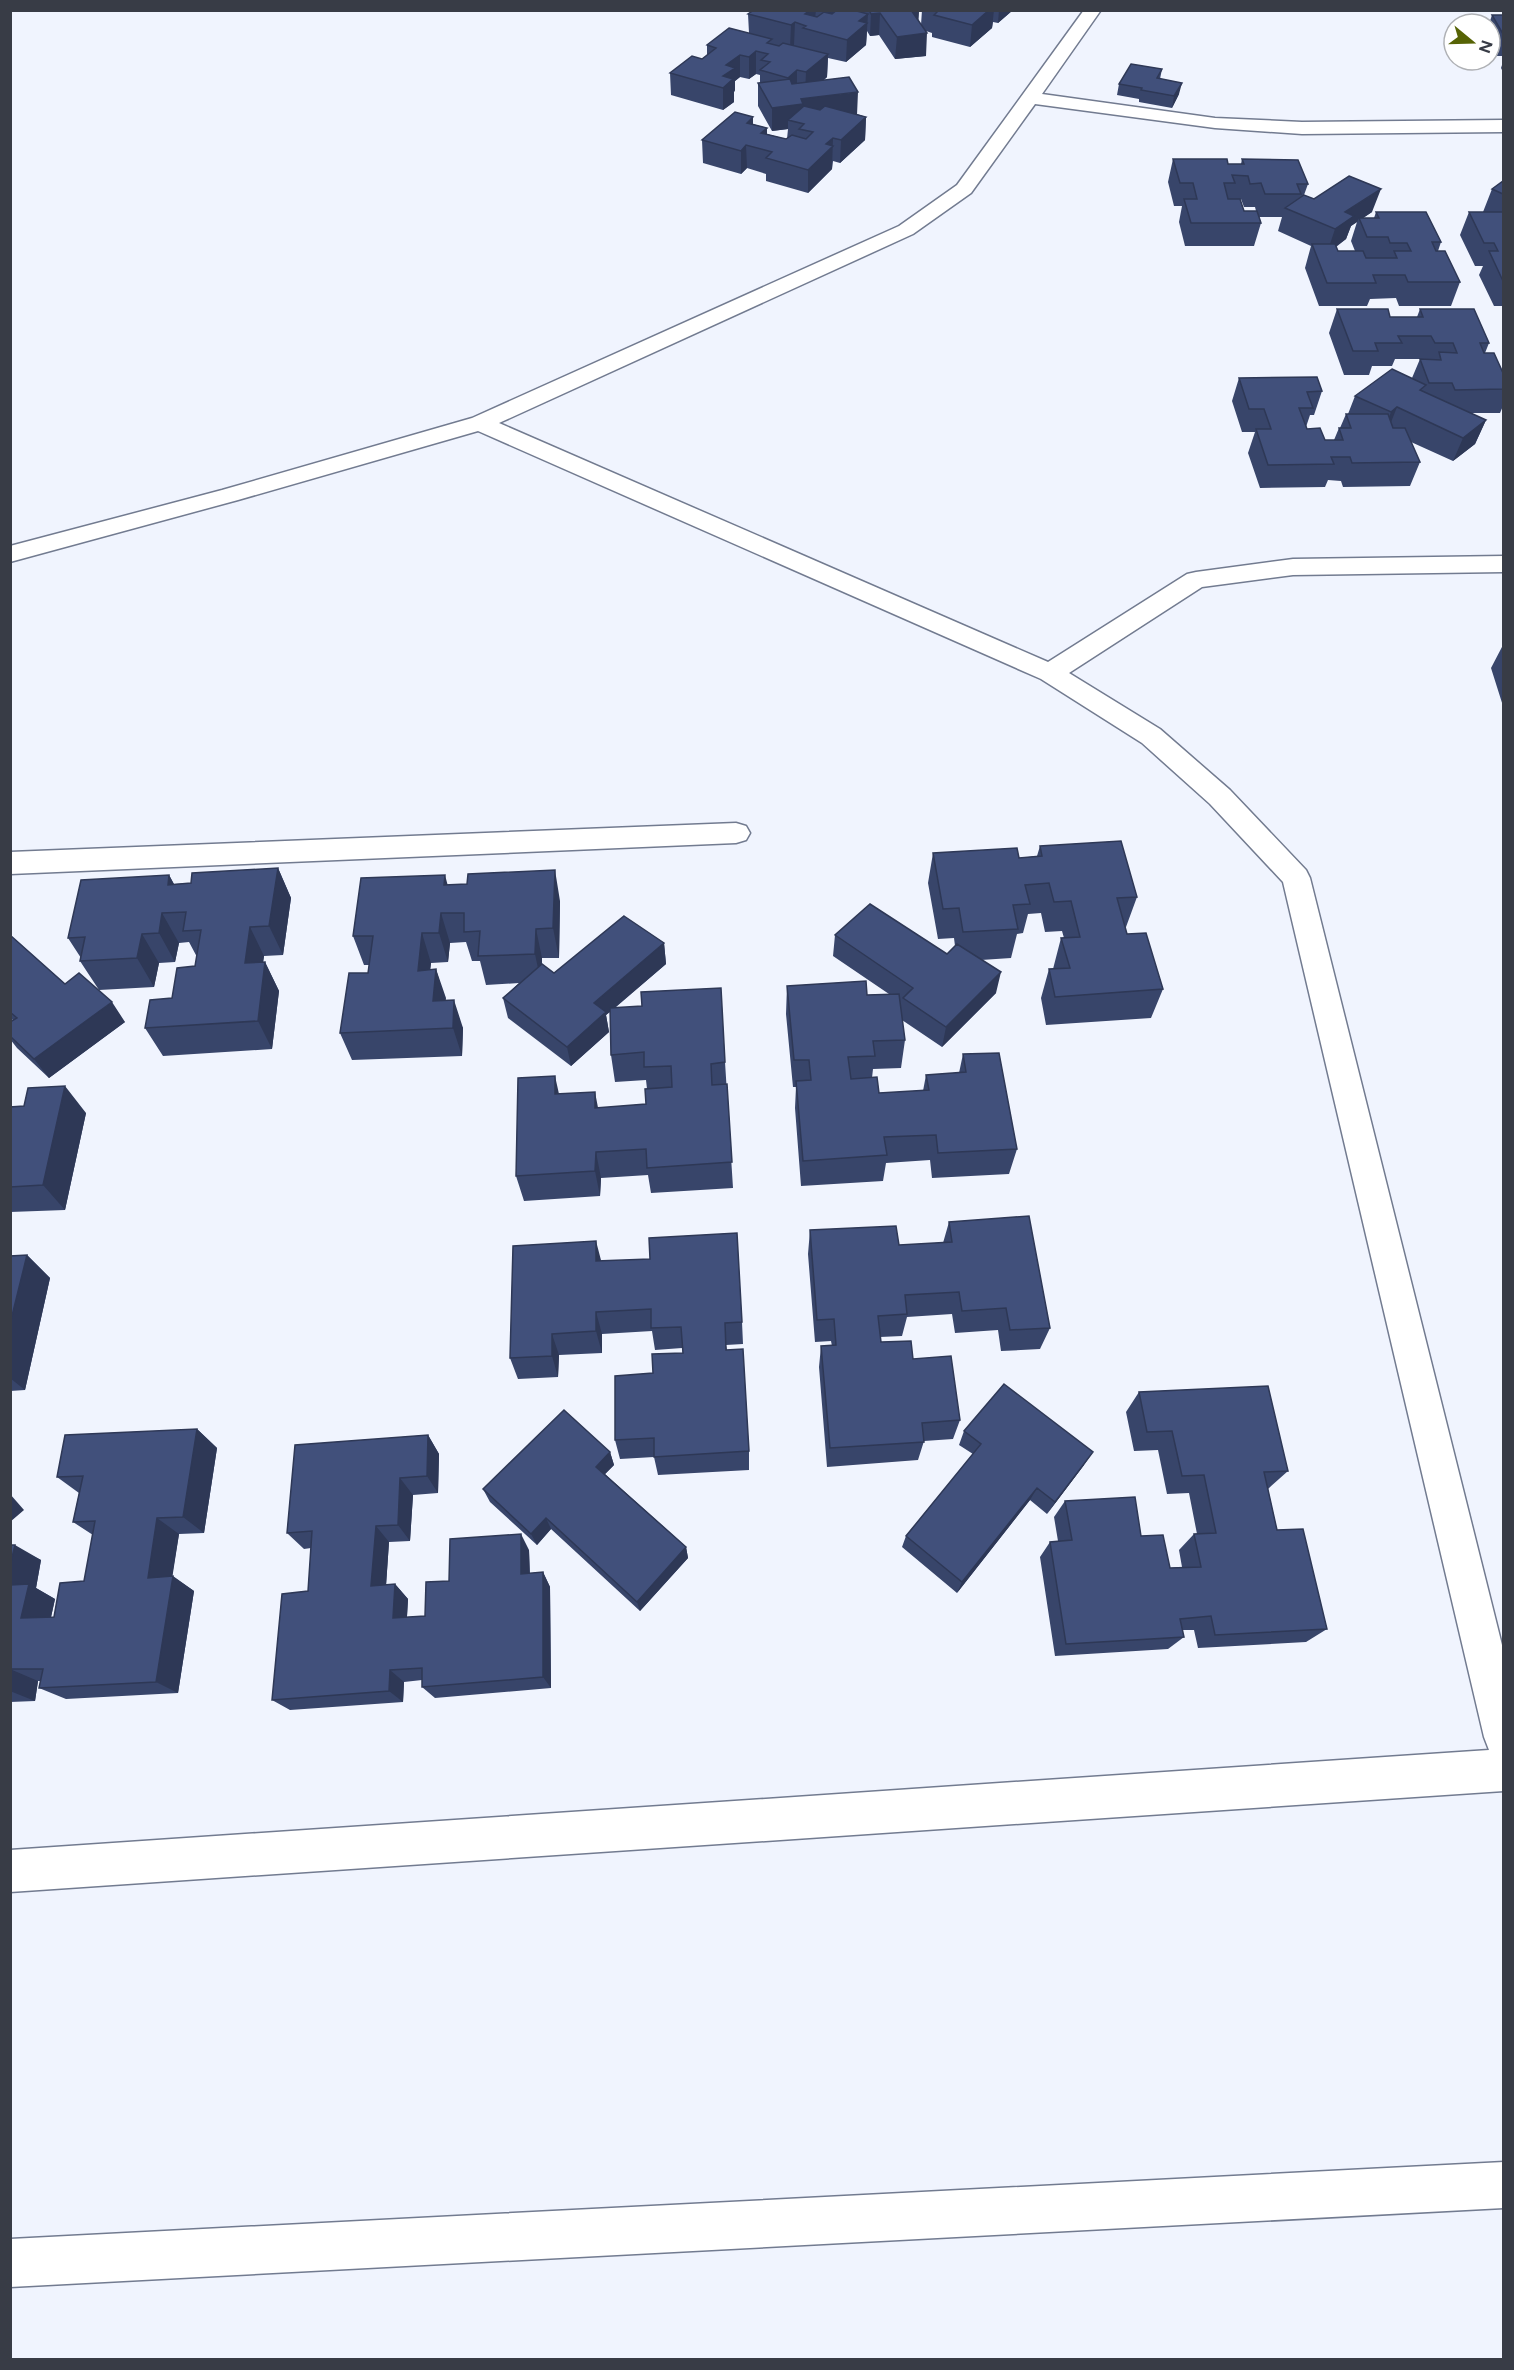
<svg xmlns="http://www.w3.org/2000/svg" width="1514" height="2370" viewBox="0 0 1514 2370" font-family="Figtree,sans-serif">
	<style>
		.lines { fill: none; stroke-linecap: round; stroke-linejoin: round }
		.street-casing { stroke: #727b90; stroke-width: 3 }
		.street { fill: #fff; fill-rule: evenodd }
		.wall { fill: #38456a; fill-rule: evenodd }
		.shaded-wall { fill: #2e3856 }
		.building { fill: #41507b; stroke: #2e3856; stroke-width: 1.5 }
	</style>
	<rect width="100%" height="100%" fill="#f0f4fe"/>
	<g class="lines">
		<defs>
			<path id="street" d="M1084,10H1101L1042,94L1215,118L1302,122L1504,120V132L1302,134L1215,128L1035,104L971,193L913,234L499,423L1048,662L1187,574L1196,572L1293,559L1504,556V572L1293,575L1202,587L1069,673L1160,729L1230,790L1306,870L1310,878L1504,1653V1791L10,1892V1850L1489,1750L1484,1737L1283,882L1210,804L1142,743L1041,679L478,431L238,500L10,562V546L222,490L472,418L899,226L957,185Z
				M736,823L746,826L750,833L746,840L736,843L10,874V852Z
				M1504,2162V2208L10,2287V2239Z"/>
		</defs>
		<use href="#street" class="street-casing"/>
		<use href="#street" class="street"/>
	</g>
	<path class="wall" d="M754,10H853L862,13V10H919L918,20L921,25L922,10H1013L998,23L993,22L992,28L970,47L932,37V33L926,31V56L895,59L879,35L870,36L867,31L866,45L846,62L828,58L827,77L824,80L857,114L866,117L865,140L840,163L833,161L832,169L808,193L766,181V174L747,168L741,174L703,163L702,140L753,117V124L767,128V134L786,139H787L788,129L772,131L758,106V83H760V75L756,74L749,79L740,77L735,81V90L734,92V102L723,110L671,95L670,73L702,59L707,55V45L749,33L748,14Z
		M1492,15H1503V56H1494L1490,49V24H1489Z
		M1503,62V72L1501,68Z
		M1162,69L1160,79L1179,94L1172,108L1139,102V99L1117,95L1119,84Z
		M1173,159L1228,164H1241L1242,159L1308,184L1304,195L1314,199L1372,212L1363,218H1374L1376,212L1441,242L1438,251L1460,282L1451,306H1399L1396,298L1370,299L1367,306H1319L1305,268L1311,246L1278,231L1282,217H1259L1261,223L1254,246H1185L1179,222L1182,206H1174L1168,182ZM1240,199H1241L1244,207H1255L1256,211H1244ZM1357,222L1351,241L1355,251H1338L1336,247L1346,239L1351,226Z
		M1503,181V306H1494L1479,275L1483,266H1475L1460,235L1469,212H1483L1492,189Z
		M1337,309L1390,317H1417L1420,309L1489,343L1485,353L1503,373V406L1500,413H1470L1486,420L1475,444L1453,461L1411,442L1420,462L1410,486L1343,487L1341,481L1328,480L1325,487L1260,488L1248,453L1255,432H1242L1232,401L1239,378L1322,391L1314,415H1310L1306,427L1307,429L1325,440H1334L1339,428H1340L1346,414H1348L1355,396L1412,378L1420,359H1422H1395L1392,366H1372L1369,375H1344L1329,333Z
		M1503,645V706L1491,668Z
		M1040,846L1137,897L1126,927H1125L1127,934L1163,989L1151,1018L1046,1025L1041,998L1049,969H1053L1061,938H1064L1062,931L1045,932L1041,913L1028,914L1023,933L1017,934L1011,958L981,960L996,993L942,1047L902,1020L905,1040L901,1068L873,1069L872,1078L879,1093L923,1091L926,1075L959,1073L963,1054L1017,1149L1009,1174L932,1178L930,1160L886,1163L883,1181L801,1186L795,1108L796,1087H793L786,1014L787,986L867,995L889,994L833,956L835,935L947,954L955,946L954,938L938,939L928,883L933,853L1019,858L1037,856Z
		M278,868L291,898L283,955L264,956L263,962H265L279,991L272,1049L163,1056L145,1028L172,998L195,966L197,957L189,942L179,943L175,962L159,963L154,987L99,990L80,961L81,958L68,938L169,875L174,884L191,883Z
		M448,885L560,901L559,958H542V965L554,973L664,943L666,964L616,1007L725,1062L733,1188L651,1193L648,1175L601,1178L600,1196L524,1201L516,1176L559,1094L598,1108L646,1104L647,1089L646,1080L615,1082L611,1055L610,1012L606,1015L609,1032L571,1066L508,1018L503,998L519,983L486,985L480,961H472L466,942L450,943L448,962L431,963L430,970L436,969L445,1000L463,1028L462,1056L352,1060L340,1033L368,973L369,965H364L353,936Z
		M10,935L65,984L125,1022L49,1078L17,1048L10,1039V1022L13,1020L10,1018Z
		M10,1107L86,1113L65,1210L10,1212Z
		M949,1222L1050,1328L1040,1349L1001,1351L998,1330L955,1333L952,1314L907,1317L902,1336L880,1337L881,1342L913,1359L960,1420L953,1439L924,1441L918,1460L827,1467L819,1367L821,1346H832L831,1341L815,1342L808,1254L810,1230L899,1245L943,1243Z
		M27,1255L50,1278L25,1390L10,1391V1256Z
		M601,1261L742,1322L743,1344L726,1345L727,1350L749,1451V1470L658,1475L654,1457L620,1459L615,1440L653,1373L683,1353L682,1348L655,1350L652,1331L602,1334V1353L559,1355L558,1377L518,1379L510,1358Z
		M1139,1392L1288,1471L1269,1488L1268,1489L1277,1530L1327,1629L1306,1642L1198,1648L1194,1630H1182L1184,1637L1168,1649L1055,1656L1040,1557L1050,1542L1058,1541L1054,1517L1065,1501L1141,1536L1170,1568L1182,1567L1179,1550L1194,1534H1197L1189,1493L1167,1494L1158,1450L1134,1451L1126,1412Z
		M197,1429L217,1448L204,1533L179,1534L172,1576L194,1591L178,1693L66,1699L39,1688L41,1681H38L35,1701L10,1702V1545L41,1560L36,1588L55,1599L51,1617H54L84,1581L93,1535L73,1522L79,1493L57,1477Z
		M964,1431L1084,1465L1047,1514L1030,1500L957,1593L902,1547L906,1536L973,1454L959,1445Z
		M428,1435L439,1454L438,1493L413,1495L410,1541L389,1542L386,1585L395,1584L408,1599L407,1617L425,1616L449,1581L529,1550L530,1574L543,1572L550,1587L551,1688L435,1698L422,1687V1680L404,1682L403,1702L290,1710L272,1700L308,1591L311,1548L304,1549L287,1533Z
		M610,1452L614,1465L605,1474L686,1547L688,1558L640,1611L551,1529L537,1545L490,1502L483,1489Z"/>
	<path class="shaded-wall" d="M803,10H816L815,19L806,29Z
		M824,10H834V13L824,21Z
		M910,10H919L918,30Z
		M987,10H994L992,28L970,47L972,25Z
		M999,10H1013L998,23Z
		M880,13L879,35L870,36L871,14Z
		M868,14L866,45L846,62L847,40L859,21Z
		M795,22L794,45L790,48L791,25Z
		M927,33L926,56L895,59L897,37Z
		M756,51V74L749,79V57Z
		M828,54L827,77L805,95L806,72Z
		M740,55V77L735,81V90L734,92V102L723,110V76L726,65Z
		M797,70V93L788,100V78Z
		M1182,83L1179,94L1172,108L1174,96Z
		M858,92L857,115L788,120V129L772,131V108L801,99Z
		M753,117V140L747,123Z
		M866,117L865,140L840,163L841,140Z
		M767,128V151L761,133Z
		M833,138L832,169L808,193V170L826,144Z
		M746,145L747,168L741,174V151Z
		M1381,189L1372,212L1360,220L1359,218L1357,222L1351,226L1346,239L1327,253L1335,229L1345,212Z
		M1397,407L1388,430L1382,436L1391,412Z
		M1486,420L1475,444L1453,461L1463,438Z
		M278,868L291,898L283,955L269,926Z
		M555,870L560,901L559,958L553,928Z
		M169,875L185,905L168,885Z
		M445,875L453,905L444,885Z
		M162,913L179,943L175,962L159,933Z
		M441,913L450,943L448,962L439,933Z
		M250,927L264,956L259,992L245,963Z
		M536,929L542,958L541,983L535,954Z
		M422,933L431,963L427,999L418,971Z
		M142,934L159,963L154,987L137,958Z
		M664,943L666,964L606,1015L609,1032L571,1066L567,1047L594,1003Z
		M265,962L279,991L272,1049L258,1021Z
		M436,969L446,998L443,1029L433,1001Z
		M1001,972L996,993L942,1047L946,1027Z
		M454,1000L463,1028L462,1056L453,1028Z
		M112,1002L125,1022L49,1078L34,1059Z
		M555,1076L561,1103L555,1094Z
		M65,1086L86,1113L65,1210L43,1185Z
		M595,1092L600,1118L595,1108Z
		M596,1152L601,1178L600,1196L595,1171Z
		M596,1241L602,1264L596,1261Z
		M27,1255L50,1278L25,1390L10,1378V1324Z
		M596,1312L602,1334V1353L596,1331Z
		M552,1334L559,1355L558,1377L552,1356Z
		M197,1429L217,1448L204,1533L183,1517Z
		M428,1435L439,1454L438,1493L427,1476Z
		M610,1452L614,1465L600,1479L596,1467Z
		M1093,1452L1084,1465L1047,1514L1055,1502Z
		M400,1478L413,1495L410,1541L398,1525Z
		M1037,1488L1030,1500L957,1593L962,1582Z
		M10,1494L24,1510L10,1522Z
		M157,1518L179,1534L170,1592L148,1578Z
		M546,1518L551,1529L537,1545L531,1534Z
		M376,1526L389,1542L385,1601L371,1586Z
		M521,1534L529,1550L530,1589L521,1574Z
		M15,1545L41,1560L36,1588L55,1599L48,1631L21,1618L10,1588V1566Z
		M686,1547L688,1558L640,1611L637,1602Z
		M543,1572L550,1587L551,1688L543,1677Z
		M173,1576L194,1591L178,1693L156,1682Z
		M395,1584L408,1599L406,1632L393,1618Z
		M10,1669L38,1681L35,1701L10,1691Z
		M390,1670L404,1682L403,1702L389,1691Z"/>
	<path class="building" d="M754,10H810L805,14L817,17L824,12L832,14L837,10H853L868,14L859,21L867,23L847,40L803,28L806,26L795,22L791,25L748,14Z
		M869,10H911L927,33L897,37L880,13L871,14Z
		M935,10H989L972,25L934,15L938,11Z
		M1492,15H1503V34Z
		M729,28L772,39L767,43L779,46L783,43L828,54L806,72L797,70L788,78L760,70L770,62L761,60L768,54L756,51L749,57L740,55L726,65L735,68L723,76L733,79L723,88L670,73L692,56L702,59L716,48L707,45Z
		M1131,64L1162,69L1157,78L1182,83L1174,96L1141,90L1142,88L1119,84Z
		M849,77L858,92L801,99L803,104L772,108L758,83L790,79L792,84Z
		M804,106L820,110L825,106L866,117L841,140L833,138L826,144L833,146L808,170L766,158L772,152L746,145L741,151L702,140L735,112L753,117L747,123L767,128L761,133L786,139L792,135L806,139L813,132L799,129L804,124L788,120Z
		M1173,159H1227L1228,164H1244L1242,159L1298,160L1308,184H1297L1301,194H1265L1261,183L1250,184L1248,176L1232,175L1235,183H1224L1228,199H1240L1244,211H1257L1261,223H1191L1184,199H1197L1193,183H1180Z
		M1349,176L1381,189L1345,212L1354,216L1335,229L1285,208L1304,195L1314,199Z
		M1503,181V194L1492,189Z
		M1376,212H1426L1441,242H1432L1436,251H1445L1460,282H1408L1405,275H1373L1376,283H1327L1312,244H1335L1338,251H1363L1366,258H1397L1394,251H1411L1407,243H1390L1388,237H1367L1359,218H1379Z
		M1469,212H1503V281L1489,251H1498L1494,243H1484Z
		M1337,309H1388L1390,317H1423L1420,309H1474L1489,343H1480L1484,353H1494L1503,373V389L1455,390L1452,383H1429L1420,359L1441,360L1439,352L1457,353L1453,343H1435L1431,336H1398L1402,343H1375L1378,351H1353Z
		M1392,369L1426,385L1420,390L1486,420L1463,438L1397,407L1391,412L1355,396Z
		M1317,377L1322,391L1307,392L1313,408H1299L1307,429L1320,428L1325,440H1343L1339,428H1351L1346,414H1388L1393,428H1405L1420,462L1352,463L1350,457H1331L1334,464L1268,465L1256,429H1271L1264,409H1249L1239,378Z
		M1121,841L1137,897L1117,898L1127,934L1146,933L1163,989L1055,997L1049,969L1070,968L1061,938L1080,937L1071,901L1054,902L1049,883L1025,885L1030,904L1013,905L1018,929L963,932L959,908L943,909L933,853L1017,848L1019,858L1042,856L1040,846Z
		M278,868L269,926L250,927L245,963L265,962L258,1021L145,1028L150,1000L172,998L177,968L195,966L201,930L183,931L186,912L162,913L159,933L142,934L137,958L80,961L85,937L68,938L81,880L169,875L168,885L191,883L192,873Z
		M555,870L553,928L536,929L535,954L478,956L480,931L464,932V913H441L439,933H422L418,971L436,969L433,1001L454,1000L453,1028L340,1033L349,973H368L373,936H353L361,878L445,875L444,885L467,884L468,874Z
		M870,904L947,954L957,944L1001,972L946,1027L903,998L913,988L835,935Z
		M624,916L664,943L594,1003L606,1012L567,1047L503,998L542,964L554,973Z
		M10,935L65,984L79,973L112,1002L34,1059L10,1036V1022L17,1018L10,1012Z
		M866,981L867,995L899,994L905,1040L873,1041L875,1056L848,1057L851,1079L877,1077L879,1093L929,1090L926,1075L966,1072L963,1054L999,1053L1017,1149L938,1153L936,1135L884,1137L887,1155L803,1161L796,1081L811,1080L809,1060H794L787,986Z
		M721,988L725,1062L711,1064L712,1085L727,1084L732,1162L647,1168L646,1149L596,1152L595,1171L516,1176L518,1078L555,1076V1094L595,1092V1108L646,1104L645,1089L672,1087L671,1066L644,1067V1052L611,1055L610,1008L642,1006L641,992Z
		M65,1086L43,1185L10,1187V1107L24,1106L28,1088Z
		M1029,1216L1050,1328L1010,1330L1006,1308L962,1311L959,1292L905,1295L907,1314L878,1316L881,1342L911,1341L913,1359L951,1356L960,1420L922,1423L924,1442L830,1448L821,1346L836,1345L834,1319L817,1320L810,1230L896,1226L899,1245L952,1242L949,1222Z
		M737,1233L742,1322L725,1323L726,1350L743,1349L749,1451L654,1457V1438L615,1440V1376L653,1373L652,1354L683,1353L681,1327L651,1328V1309L596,1312V1331L552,1334V1356L510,1358L513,1246L596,1241V1261L650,1259L649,1238Z
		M27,1255L10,1324V1256Z
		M1004,1384L1093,1452L1055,1502L1037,1488L962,1582L906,1536L981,1444L964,1431Z
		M1268,1386L1288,1471L1264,1472L1277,1530L1303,1529L1327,1629L1215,1635L1211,1616L1180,1619L1184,1637L1066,1644L1050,1542L1072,1540L1065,1501L1135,1497L1141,1536L1163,1535L1170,1568L1201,1567L1194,1534L1216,1533L1204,1475L1182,1476L1172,1431L1147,1432L1139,1392Z
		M564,1410L610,1452L596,1467L686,1547L637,1602L546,1518L531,1534L483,1489Z
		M197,1429L183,1517L157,1518L148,1578L173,1576L156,1682L39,1688L43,1669H10V1585L29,1584L21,1618L54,1617L60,1583L84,1581L95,1521L73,1522L83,1476L57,1477L65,1435Z
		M428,1435L427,1476L400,1478L398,1525L376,1526L371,1586L395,1584L393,1618L425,1616L426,1582L449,1581L450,1539L521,1534V1574L543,1572V1677L422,1687V1668L390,1670L389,1691L272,1700L282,1594L308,1591L312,1531L287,1533L295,1445Z
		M10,1545H15L10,1566Z"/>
	<rect width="1514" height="2370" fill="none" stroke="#383c46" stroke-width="24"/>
	<g transform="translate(1472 42) rotate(109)"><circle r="28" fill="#ffffff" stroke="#afb1b5" stroke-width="1.5"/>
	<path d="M0-4.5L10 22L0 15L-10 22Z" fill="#566305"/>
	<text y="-9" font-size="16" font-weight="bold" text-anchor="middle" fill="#383c46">N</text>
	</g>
</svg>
